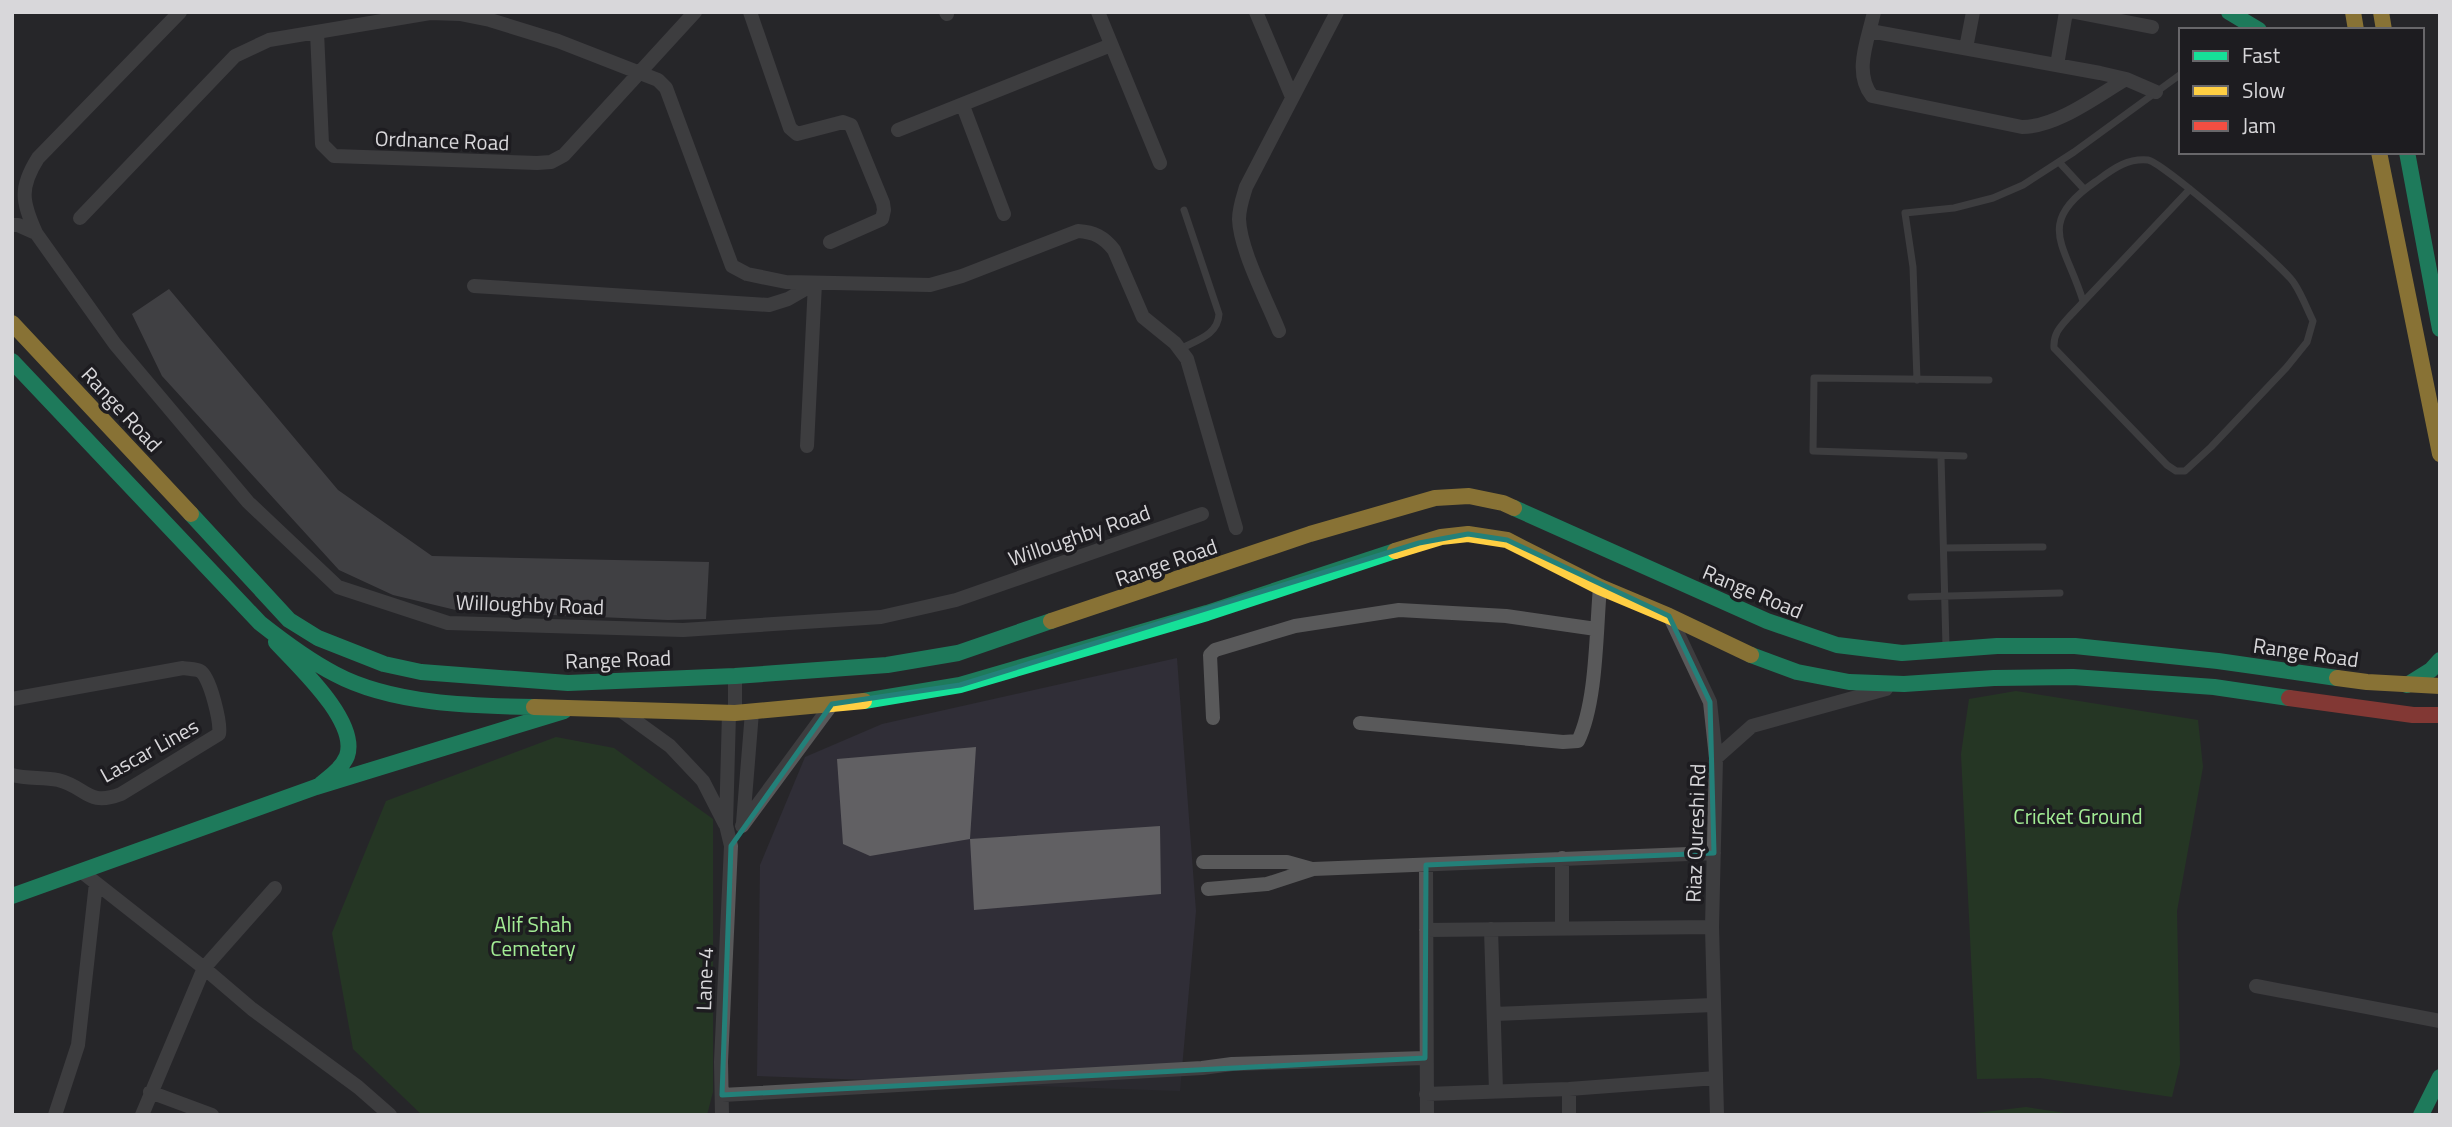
<svg xmlns="http://www.w3.org/2000/svg" width="2452" height="1127" viewBox="0 0 2452 1127" font-family="'Titillium Web',sans-serif">
	<style>
		.built { fill: #302e37 }
		.green { fill: #244a1e }
		.building { fill: #616063 }
		.lines { fill: none; stroke-linecap: round; stroke-linejoin: round }
		.lane { stroke: #59595a; stroke-width: 7 }
		.street { stroke: #59595a; stroke-width: 14 }
		.fast { stroke: #16e098; stroke-width: 16 }
		.slow { stroke: #ffcf43; stroke-width: 16 }
		.jam { stroke: #f24e42; stroke-width: 16 }
		.marked { fill: none; stroke: #238079; stroke-width: 5; stroke-linejoin: round }
		.labels { text-anchor: middle; dominant-baseline: central; stroke-width: 7; stroke-linejoin: round; paint-order: stroke }
		.street-label { font-size: 21px; fill: #d8d7da; stroke: #1d1c20 }
		.park-label { font-size: 21px; fill: #a3ed95; stroke: #1d1c20 }
	</style>
	<rect width="100%" height="100%" fill="#272629"/>
	<path class="built" d="M1177,658L1196,911L1180,1091L757,1076L760,865L805,757L882,724Z"/>
	<path class="green" d="M2016,691L2198,720L2203,767L2177,911L2180,1064L2172,1097L2040,1078L1977,1079L1961,754L1969,699Z
		M556,737L614,748L713,819V1092L707,1115H422L353,1049L332,933L386,801Z
		M2026,1107L2078,1115H1959Z"/>
	<path class="building" d="M169,289L338,490L432,556L709,562L706,619L668,620L460,611L393,595L339,570L162,376L132,314Z
		M976,747L970,839L870,856L843,844L837,759Z
		M1160,826L1161,894L974,910L970,839Z"/>
	<g class="lines">
		<path class="lane" d="M2059,162L2084,189
			M2083,301C2066,245 2034,224 2095,182C2112,170 2126,158 2148,160C2162,162 2284,267 2294,283C2302,295 2307,309 2313,321L2307,342L2286,368L2211,447L2185,471H2176L2167,465L2054,348C2053,334 2060,327 2069,317L2190,189
			M1180,349C1197,340 1218,335 1219,314L1184,210
			M1917,380L1913,267L1905,213L1954,208L1993,198L2023,185L2074,152L2181,74
			M1964,456L1813,451L1814,378L1989,380
			M1941,457L1946,646
			M1944,548L2043,547
			M1911,597L2060,593"/>
		<path class="street" d="M750,12L790,128L797,134L843,122L851,125L883,203L884,210L882,219L830,242
			M946,12L947,14
			M1098,12L1160,163
			M1256,12L1292,97
			M1874,12C1868,40 1853,72 1872,96L2022,127C2057,127 2097,96 2126,79
			M2075,12L2152,27
			M1870,31L2100,73L2126,79L2156,92
			M317,32L322,144L334,156L537,163L551,162L564,155L695,12
			M1966,48L1973,12
			M2057,65L2066,12
			M963,106L1004,214
			M898,130L1111,45
			M80,218L235,56L269,40L430,13L460,14L490,20L558,41L658,80L666,88L732,266L747,274L786,282L930,285L962,276L1078,231C1094,232 1104,237 1114,250L1143,317L1175,343L1187,359L1236,528
			M12,225H18L36,233L115,344L248,502L338,587L448,623L683,630L881,617L956,600L1202,514
			M36,233C22,202 19,188 38,158L180,12
			M474,286L769,305L788,299L814,284
			M1279,331C1267,301 1240,250 1239,219C1239,208 1243,197 1246,187L1337,12
			M807,446L815,283
			M1670,617L1710,702L1716,758L1712,927L1717,1115
			M735,676V713
			M12,699L183,668C188,669 196,669 200,671C210,676 221,723 219,734L121,794C87,807 87,787 58,780C43,777 27,779 12,775
			M623,712L670,746L703,781L725,824
			M1213,718L1210,655L1215,650L1295,626L1399,610L1506,616L1596,629
			M1360,723L1563,742L1578,741C1597,702 1596,631 1600,587
			M1716,758L1752,726L1886,689
			M743,823L752,712
			M742,826L832,704
			M1562,858V929
			M1203,862H1287L1312,869
			M1426,865L1427,1115
			M82,872L204,968L252,1009L358,1087L390,1115
			M1208,889L1267,884L1313,869L1714,853
			M1491,929L1496,1091
			M1426,930L1712,927
			M2256,986L2440,1021
			M1494,1014L1713,1005
			M1569,1089V1115
			M150,1092L212,1115
			M1426,1094L1569,1089L1716,1078
			M722,1095L1202,1068L1232,1064L1425,1058
			M55,1115L78,1045L96,883
			M142,1115L204,968L275,888
			M722,1115L721,1062L731,846L726,825L729,713"/>
		<path class="fast" d="M2229,12L2259,30
			M2407,152L2440,329
			M12,361L260,623C284,642 308,660 335,674C391,704 471,706 534,707
			M1514,508L1767,621L1837,645L1902,653L1997,646H2075L2218,661L2337,678
			M191,514L289,620L318,638L384,664L421,672L568,683L735,676L887,665L958,653L1051,621
			M276,642C297,665 359,721 347,756C342,768 331,776 321,784
			M1751,655L1797,672L1849,682L1904,684L1994,678L2073,677L2214,687L2289,698
			M2407,685L2431,670L2440,660
			M864,701L960,685L1207,613L1395,551
			M12,896L316,787L564,711
			M2421,1115L2440,1077"/>
		<path class="slow" d="M2353,12L2356,30
			M2381,12L2384,30
			M2379,152L2440,454
			M12,323L191,514
			M1395,551L1441,537L1468,534L1507,540L1600,587L1669,616L1751,655
			M1051,621L1310,534L1435,498L1469,496L1503,503L1514,508
			M2337,678L2367,682L2440,686
			M534,707L735,713L864,701"/>
		<path class="jam" d="M2289,698L2413,715H2440"/>
	</g>
	<path d="M0 0H2452V1127H0ZM1468,534L1507,540L1669,616L1710,702L1714,853L1426,865L1425,1058L722,1095L731,846L832,704L960,685L1419,543Z" fill="#272629" fill-opacity=".55" fill-rule="evenodd"/>
	<path class="marked" d="M1468,534L1507,540L1669,616L1710,702L1714,853L1426,865L1425,1058L722,1095L731,846L832,704L960,685L1419,543Z"/>
	<g class="labels">
		<g class="street-label">
			<text transform="translate(442 140) rotate(2)">Ordnance Road</text>
			<text transform="translate(122 409) rotate(47)">Range Road</text>
			<text transform="translate(1079 535) rotate(-19)">Willoughby Road</text>
			<text transform="translate(1166 562) rotate(-19)">Range Road</text>
			<text transform="translate(1753 591) rotate(23)">Range Road</text>
			<text transform="translate(530 604) rotate(2)">Willoughby Road</text>
			<text transform="translate(2306 652) rotate(8)">Range Road</text>
			<text transform="translate(618 659) rotate(-2)">Range Road</text>
			<text transform="translate(149 750) rotate(-29)">Lascar Lines</text>
			<text transform="translate(1695 833) rotate(-88)">Riaz Qureshi Rd</text>
			<text transform="translate(704 979) rotate(-88)">Lane-4</text>
		</g>
		<g class="park-label">
			<text x="2078" y="816">Cricket Ground</text>
			<text x="533" y="924">Alif Shah<tspan x="533" dy="24">Cemetery</tspan></text>
		</g>
	</g>
	<rect width="2452" height="1127" fill="none" stroke="#d8d7da" stroke-width="28"/>
	<rect x="2179" y="28" width="245" height="126" fill="#1d1c20" stroke="#68676a" stroke-width="2"/>
	<rect x="2193" y="51" width="35" height="10" fill="#16e098" stroke="#68676a" stroke-width="2"/>
	<text x="2242" y="63" font-size="21" fill="#d8d7da">Fast</text>
	<rect x="2193" y="86" width="35" height="10" fill="#ffcf43" stroke="#68676a" stroke-width="2"/>
	<text x="2242" y="98" font-size="21" fill="#d8d7da">Slow</text>
	<rect x="2193" y="121" width="35" height="10" fill="#f24e42" stroke="#68676a" stroke-width="2"/>
	<text x="2242" y="133" font-size="21" fill="#d8d7da">Jam</text>
</svg>
